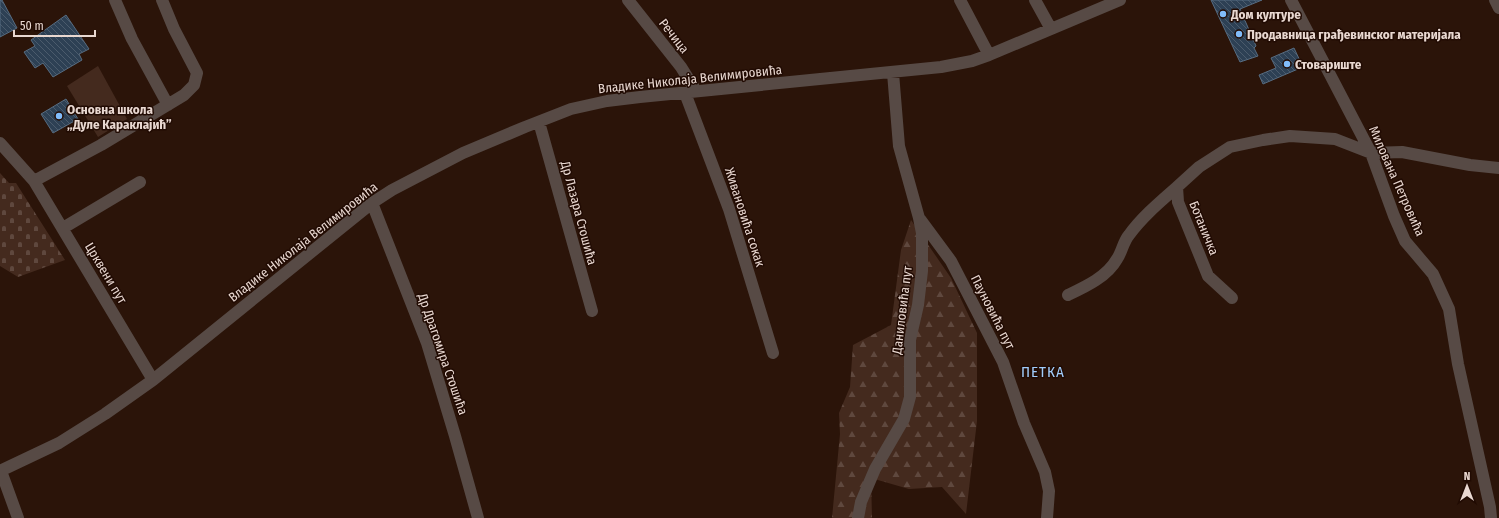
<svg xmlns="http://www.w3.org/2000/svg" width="1499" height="518" viewBox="0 0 1499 518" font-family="'Fira Sans Condensed',sans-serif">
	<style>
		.forest { fill: url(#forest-firs) }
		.cemetery { fill: url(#cemetery-stones) }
		.pitch { fill: #442a1e }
		.building { fill: url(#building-back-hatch); stroke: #576c81 }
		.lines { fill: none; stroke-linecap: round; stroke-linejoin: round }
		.minor { stroke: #574a45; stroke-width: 12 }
		.poi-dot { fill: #81bcfa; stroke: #210b03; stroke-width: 1.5 }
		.labels { text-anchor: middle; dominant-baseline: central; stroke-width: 3; stroke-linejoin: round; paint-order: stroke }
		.poi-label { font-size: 13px; font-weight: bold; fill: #e9d8d1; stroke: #210b03; text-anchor: start }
		.street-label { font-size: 13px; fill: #e9d8d1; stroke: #210b03 }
		.quarter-label { font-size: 15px; letter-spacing: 1px; fill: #a1cdfb; stroke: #210b03 }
	</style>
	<defs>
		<pattern id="forest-firs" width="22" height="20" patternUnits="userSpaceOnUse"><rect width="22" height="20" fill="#442a1e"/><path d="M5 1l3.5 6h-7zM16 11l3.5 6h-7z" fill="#5f483e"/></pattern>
		<pattern id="cemetery-stones" width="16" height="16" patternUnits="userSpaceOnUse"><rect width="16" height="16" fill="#442a1e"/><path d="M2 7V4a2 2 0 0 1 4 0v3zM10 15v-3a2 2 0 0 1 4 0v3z" fill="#5f483e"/></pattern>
		<pattern id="building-back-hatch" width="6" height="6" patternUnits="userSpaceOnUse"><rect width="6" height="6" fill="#2d4054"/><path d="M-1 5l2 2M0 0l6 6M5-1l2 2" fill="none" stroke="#4b5b6c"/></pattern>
	</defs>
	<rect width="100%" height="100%" fill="#2b1409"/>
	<path class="forest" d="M911,220L951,278L977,333V421L966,514L942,487L909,489L871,478L872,518H832L840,434L839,413L850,387L853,345L891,325L901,250Z"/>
	<path class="cemetery" d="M0,173L9,183H16L65,260L18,277L0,266Z"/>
	<path class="pitch" d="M98,66L127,119L98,137L67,86Z"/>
	<path class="building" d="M0,0H2L17,28L0,37Z
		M1211,0H1262L1240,9L1256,46L1254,48L1258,56L1240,62Z
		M66,15L89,49L79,54L82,60L53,77L43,63L35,68L24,52L35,46L31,40Z
		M1294,48L1301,63L1297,66L1298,69L1263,84L1259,75L1276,68L1271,58Z
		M66,99L78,119L53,133L41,114Z"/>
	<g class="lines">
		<path class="minor" d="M115,0L132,39L168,105
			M628,0L681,67L696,91
			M960,0L989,55
			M1035,0L1051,29
			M1291,0L1371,153L1394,216L1405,241L1433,274L1449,309L1458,364L1490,507L1491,518
			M1495,0L1499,8
			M685,93L729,209L773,353
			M539,122L592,311
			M0,143L34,181L153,380
			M34,181L101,145L184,95L194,85L197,73L174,29L162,0
			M372,203L427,343L455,436L478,518
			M920,219L951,261L1003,362L1024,423L1045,472L1049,491L1047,518
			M63,228L140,182
			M1068,295C1085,287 1107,277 1117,259C1122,252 1123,242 1129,235C1142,217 1160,202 1177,187
			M1232,298L1208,276L1178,202L1177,187L1199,167L1230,147L1263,140L1290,136L1335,139L1371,153L1402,152L1470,165L1499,168
			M0,471L59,443L105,414L153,380L372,203L392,190L463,153L525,127L571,109L607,101L640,97L941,67L972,61L989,55L1120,0
			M1,471L18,518
			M858,518L861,502L875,469L904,419L910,397V340L918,305L922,271V233L919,218L899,146L893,73"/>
	</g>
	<g class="poi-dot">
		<circle cx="1223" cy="14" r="4"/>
		<circle cx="1239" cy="34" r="4"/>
		<circle cx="1287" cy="64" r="4"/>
		<circle cx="59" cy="116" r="4"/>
	</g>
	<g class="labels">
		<g class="poi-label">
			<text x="1231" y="14">Дом културе</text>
			<text x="1247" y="34">Продавница грађевинског материјала</text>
			<text x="1295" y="64">Стовариште</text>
			<text x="67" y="109">Основна школа<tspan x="67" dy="15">„Дуле Караклајић”</tspan></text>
		</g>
		<g class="street-label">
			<text transform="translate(674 36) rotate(52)">Речица</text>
			<text transform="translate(690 79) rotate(-6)">Владике Николаја Велимировића</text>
			<text transform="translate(1397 181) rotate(66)">Милована Петровића</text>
			<text transform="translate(579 213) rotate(75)">Др Лазара Стошића</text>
			<text transform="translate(745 217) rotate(72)">Живановића сокак</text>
			<text transform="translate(1204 228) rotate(68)">Ботаничка</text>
			<text transform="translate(303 242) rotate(-38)">Владике Николаја Велимировића</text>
			<text transform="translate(106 273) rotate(59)">Црквени пут</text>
			<text transform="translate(902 310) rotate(-83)">Даниловића пут</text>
			<text transform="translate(993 312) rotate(63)">Пауновића пут</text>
			<text transform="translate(443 354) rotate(71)">Др Драгомира Стошића</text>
		</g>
		<g class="quarter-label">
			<text x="1043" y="372">ПЕТКА</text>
		</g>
	</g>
	<g transform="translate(1467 486)" stroke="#210b03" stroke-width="3" paint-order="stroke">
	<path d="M0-3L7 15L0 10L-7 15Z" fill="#e9d8d1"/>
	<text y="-6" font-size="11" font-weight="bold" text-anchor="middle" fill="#e9d8d1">N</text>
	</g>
	<path d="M14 30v6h81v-6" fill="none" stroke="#e9d8d1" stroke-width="2"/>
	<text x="20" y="30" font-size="12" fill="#e9d8d1" stroke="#210b03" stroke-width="3" paint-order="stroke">50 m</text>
</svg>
